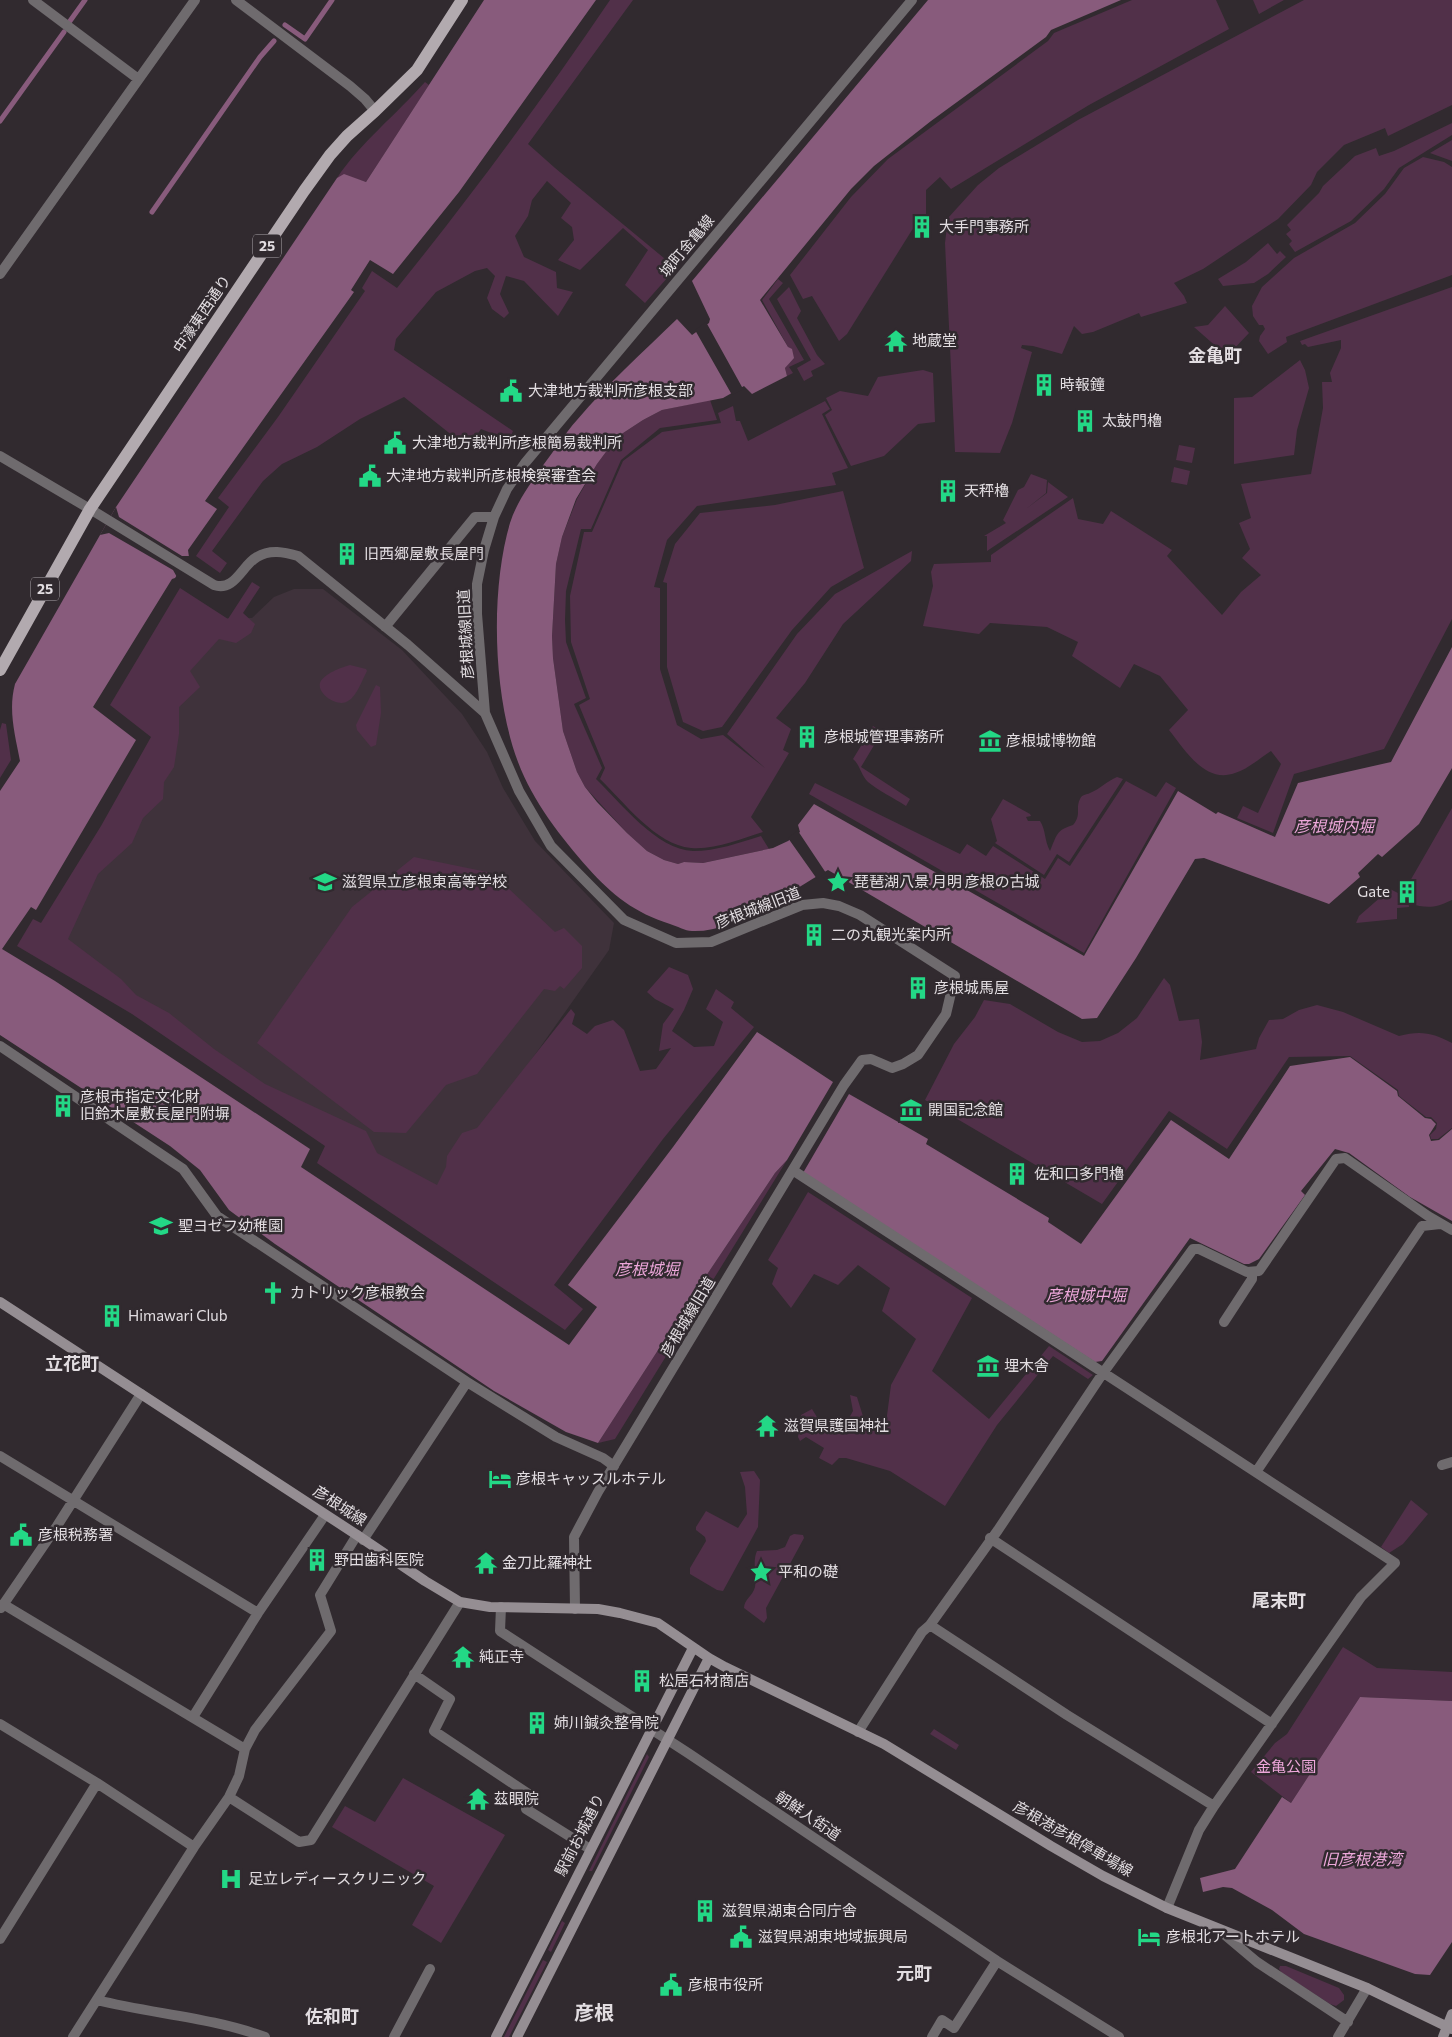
<svg xmlns="http://www.w3.org/2000/svg" width="1452" height="2037" font-family="Commissioner,'Noto Sans JP',sans-serif">
<style>
.built{fill:#3f323b}
.green{fill:#513049}
.water{fill:#885b7c}
.pier{fill:#312a2f}
.lines{fill:none;stroke-linecap:round;stroke-linejoin:round}
.stream{stroke:#885b7c;stroke-width:5}
.minor{stroke:#6f6b6e;stroke-width:10}
.tertiary{stroke:#6f6b6e;stroke-width:10}
.secondary{stroke:#958e93;stroke-width:10}
.primary{stroke:#b2aaaf;stroke-width:12}
.labels{text-anchor:middle;stroke-width:5;stroke-linejoin:round;paint-order:stroke}
.shield{fill:#312a2f;stroke:#ada7ac;stroke-width:1}
.shield-label{font-size:14px;font-weight:bold;fill:#e2dde1}
.poi-label{font-size:15px;fill:#e2dde1;stroke:#312a2f;text-anchor:start}
.street-label{font-size:15px;fill:#e2dde1;stroke:#312a2f}
.park-label{font-size:15px;fill:#eca6d9;stroke:#312a2f}
.water-label{font-size:16px;font-style:italic;fill:#eda7da;stroke:#312a2f}
.quarter-label{font-size:18px;font-weight:bold;fill:#e2dde1;stroke:#312a2f}
.district-label{font-size:20px;font-weight:bold;fill:#e2dde1;stroke:#312a2f}
</style>
<rect width="100%" height="100%" fill="#312a2f"/>
<path class="built" d="M294,589H323L402,650L462,714L487,752L503,788L535,841L614,923L609,950L432,1200L44,945L153,747L198,634L228,618H252L274,597Z"/>
<path class="green" d="M610,0H633L528,144L555,168L676,268L645,303L625,285L648,250L623,228L580,270L558,260L574,240L572,227L561,218L571,203L547,181L532,200L528,216L515,236L524,257L556,272L557,288L573,292L558,316L524,281L506,276L500,294L509,313L504,318L492,309L487,298L495,276L487,268L475,271L436,292L396,339L394,350L513,431L504,451L491,441V433L481,429L468,448L404,397L360,419L317,447L282,464L263,481L212,551L227,563L220,573L196,556L229,507L218,498L278,417L365,291L362,288L372,271L397,288C472,195 543,99 610,0Z
M1132,0H1216L1229,29L1089,105L951,189L940,177L926,190V216L912,230L847,334L839,341L812,296L803,299L790,275L851,197L888,159L1048,41L1054,33Z
M1253,0H1284L1259,14Z
M1304,0H1452V105L1388,136L1385,128L1344,145L1317,172L1311,185L1278,219L1203,269L1174,283L1184,296L1187,303L1141,317L1139,313L1093,332L1082,334L1074,326L1062,354L1033,346L1022,345L1021,348L1032,352L1012,423L1000,453L955,452L945,243L948,218L978,185L999,168L1078,120Z
M425,82L429,85L366,182L344,175L337,178C361,142 396,115 425,82Z
M1452,123V135L1399,168L1384,189L1351,221L1295,252L1289,244L1292,241L1286,234L1291,230L1287,225L1319,193L1323,186L1355,156L1376,148L1379,156L1394,151Z
M1452,140V161L1430,153Z
M1423,157L1444,162L1452,167V275L1286,337L1287,342L1268,354L1259,341L1260,336L1265,329L1263,325H1259L1253,316L1252,306L1262,287L1294,258L1355,223L1385,194L1404,168Z
M1268,243L1277,254L1280,251L1286,257L1268,274L1254,283L1223,286L1218,279L1246,262Z
M778,279L783,283L769,299L804,360L789,367L793,373L787,376L785,368L791,360L788,347L762,300Z
M789,287L801,311L797,318L817,355L825,364L811,371L813,376L804,381L797,368L811,360L777,299Z
M1452,287V619L1384,749L1294,774L1273,833L1237,818L1243,806L1258,813L1281,764L1271,751C1260,758 1248,769 1235,773C1205,784 1185,750 1169,730L1188,710L1160,676L1134,664L1120,688L1072,656L1078,642L1047,627L990,623L979,634L923,626L933,586L931,572L934,564L991,562V555L1073,498L1078,519L1103,524L1111,511L1172,550L1167,556L1222,615L1241,592L1261,575L1242,558L1250,549L1239,523L1251,518L1241,484L1311,474L1323,408L1322,382H1332L1330,373L1341,348V340L1308,347L1305,344L1302,345L1300,341Z
M1225,306L1249,333L1231,352L1219,349L1194,327L1208,325Z
M1300,360L1305,370L1309,388L1297,430L1294,455L1234,464V398L1252,397Z
M923,370L933,373L935,422L918,424L884,456L851,466L825,415L832,410L826,398L840,391L868,396L878,377Z
M710,400L717,420L660,428L621,460L591,529H581L566,591L565,620L566,642L586,698L574,704L602,768L596,779C621,803 657,850 693,851C717,851 738,843 761,836L769,849L703,863L684,862L678,864L664,860L647,851L627,833L585,787L577,772L563,731L553,658L552,636L556,564L562,537L577,499L597,464L617,437L643,420L662,410Z
M825,401L830,409L822,414L848,468L832,473L836,485L697,506L667,540L654,587L660,588V669L677,725L701,739L723,735L765,768L727,734L797,634L835,594L912,551L911,561L843,624L805,683L776,718L791,729L783,750L789,753L751,817L763,832C740,839 715,850 691,848C656,845 624,802 600,779L605,768L579,705L590,699L571,642L570,596L584,532H592L623,461L662,432L721,423L718,413L733,406L736,421H740L748,441Z
M1179,445L1195,448L1192,463L1176,460Z
M1174,467L1190,471L1187,485L1171,482Z
M1031,474L1047,480L1046,493L1026,509L1047,493L1048,482L1068,497L987,551V536H984L1006,523L1003,520L1018,490L1024,487Z
M843,491L864,568L831,587L792,630L722,727L703,731L683,722L667,667V583L663,582L675,544L700,513L775,505Z
M252,582L260,587L243,613L255,624L251,633L236,643L219,639L190,671L200,687L179,707V734L174,767L164,782L163,799L143,818L132,843L98,874L68,939L121,979L136,995L169,1013L214,1049L265,1084L366,1131L377,1153L437,1185L446,1167L447,1156L462,1133L477,1128L571,1009L575,1014L572,1024L587,1034L595,1026L613,1020L624,1030L640,1071L656,1069L671,1048L659,1051L663,1024L674,1009L655,999L647,992L669,967L688,975L693,989L684,1010L672,1031L694,1047L714,1046L723,1022L706,1009L716,989L734,1002L731,1008L754,1027L663,1139L554,1285L583,1309L565,1330L317,1163L325,1146L132,1014L17,946L33,919L41,923L101,826L151,737L110,705L180,588L228,619Z
M350,665L366,669L367,671C362,680 357,696 348,701C338,708 317,694 320,683C323,674 342,667 350,665Z
M376,685L380,687L381,713L376,745L371,747L357,730L356,725Z
M2,723L6,724L11,760L0,778V730Z
M873,726L882,732L861,767L910,799L906,806C894,798 879,791 868,782C861,775 860,765 853,759Z
M1117,777L1123,779L1069,862L1057,854L1044,875L995,843L997,841L991,819L1003,799L1030,814L1031,816L1026,817L1028,821H1040C1046,830 1044,840 1050,851C1057,835 1056,830 1073,825C1082,814 1075,809 1080,799C1082,794 1086,795 1090,793C1100,789 1107,781 1117,777Z
M1126,781L1156,797L1166,782L1176,788L1084,953L809,794L815,783L960,854L967,844L986,856L993,846L1045,879L1058,858L1070,866Z
M1452,808V900C1435,908 1427,909 1409,903L1408,898L1409,907L1397,908V919L1356,923L1359,916L1390,889L1402,895Z
M414,857L492,873L555,932L564,928L582,946V968L564,989L560,986L555,991L544,989L477,1074L446,1085L406,1133L374,1132L257,1043L352,907Z
M1164,978L1170,985L1179,1021L1199,1019L1202,1042L1200,1060L1256,1049L1259,1038L1269,1020L1283,1019L1299,1010L1317,1005L1343,1012L1399,1036C1421,1030 1433,1033 1452,1043V1128L1438,1139H1431L1430,1135L1436,1129L1437,1123L1431,1117H1426L1399,1096L1398,1090L1350,1056L1289,1057L1227,1149L1169,1111L1102,1204L925,1100L954,1044L975,1017L984,1000L1010,1004L1058,1032L1082,1042L1100,1041L1118,1033L1137,1018Z
M787,1160L615,1439L598,1443L704,1279L775,1173Z
M808,1192L972,1298L932,1371L989,1419L1049,1346L1093,1375L1088,1379L1053,1356L997,1425L945,1506L890,1471L846,1458H839L832,1465L819,1458L824,1448L806,1437L800,1441L798,1437L801,1415L812,1409L820,1422L840,1434L853,1411L850,1395L857,1397L866,1426L886,1423L891,1385L916,1339L882,1311L890,1288L858,1265L838,1285L814,1274L791,1308L772,1284L778,1268L768,1260Z
M754,1471L760,1480L758,1527L723,1591L717,1590L690,1574V1568L706,1541L705,1537L696,1530V1527L706,1511L738,1528L747,1514L745,1487L740,1472Z
M1411,1500L1428,1514L1403,1544L1389,1553L1381,1547Z
M794,1534L803,1535L804,1538L766,1608L767,1618L764,1623L744,1608C744,1599 753,1596 755,1587C757,1575 752,1562 757,1551L777,1550L785,1547L790,1536Z
M1343,1647L1377,1668L1452,1672V1701L1360,1697L1291,1803L1251,1772L1275,1743L1287,1734Z
M934,1729L959,1745L956,1750L930,1734Z
M647,1754L649,1757L592,1871H589Z
M403,1778L505,1835L441,1943L412,1925L434,1886L332,1827L345,1806L375,1822Z
M562,1921L565,1923L551,1952L548,1950Z
M543,1960L547,1962L509,2037H504Z
M1280,1966H1286L1339,1988L1344,1995V2000L1336,2006L1330,2004L1282,1973L1279,1969Z"/>
<path class="water" d="M484,0H596L459,192L393,274L370,260L351,290L354,292L205,501L217,509L188,550L189,557L175,578L172,579L93,707L136,740L36,910L31,907L2,949L55,981L310,1149L301,1167L569,1345L597,1307L568,1285L673,1147L757,1032L833,1082L787,1160L775,1173L704,1279L598,1443L566,1432L494,1391L275,1244L229,1210L200,1170L170,1146L0,1035V791L20,761C15,735 8,710 15,684L116,507L337,178L344,174L366,182Z
M928,0H1121L1051,30L1046,37L931,121L874,166L851,189L760,300L788,347L792,349L794,358L785,368L787,376L752,394L744,386L723,398L662,410L643,420L617,437L597,464L576,499L562,537L556,564L552,636L553,658L563,731L577,772L585,787L597,802L627,833L647,851L664,860L678,864L684,862L703,863L773,848L788,841L800,832L798,825L814,804L1084,956L1178,791L1216,814L1218,812L1275,837L1298,783L1391,762L1452,647V768L1419,824L1382,857L1378,854L1358,873L1360,877L1329,904L1204,858L1195,859L1136,958L1097,1018L1082,1019L828,870C789,891 737,933 692,931C685,931 677,926 670,924C635,913 612,895 588,868C561,837 533,802 518,762C493,696 490,591 510,523C517,501 531,483 544,464C555,450 565,433 577,420C607,384 643,352 677,319L692,335L709,323L710,319L692,281Z
M1350,1057L1397,1091L1398,1096L1425,1118L1431,1119L1436,1124L1429,1135L1431,1141L1439,1140L1452,1129V1221L1410,1197L1349,1153L1335,1149L1301,1191L1305,1195L1259,1259L1249,1264H1244L1190,1238L1102,1361L1095,1362L803,1173L849,1094L928,1139L926,1144L1049,1218L1048,1222L1081,1244L1171,1120L1229,1159L1290,1066Z
M1360,1697L1452,1701V1942L1430,1975L1415,1974L1304,1934L1272,1910L1232,1888L1223,1887L1203,1892L1200,1878L1235,1869L1282,1797L1291,1803Z"/>
<path class="pier" d="M706,322L742,387L746,390L744,389L732,395L695,330Z
M116,507L119,517L182,556H190L178,579L173,570L109,533L100,535Z
M797,827L798,831L826,873L817,879L788,838L797,831Z"/>
<g class="lines">
<path class="stream" d="M70,21L85,0
M285,25L305,39L332,0
M0,121L64,32
M152,212L260,57L274,41"/>
<path class="minor" d="M33,0L137,78
M236,0L350,86L365,99L375,111
M0,274L195,0
M0,1046L183,1169L217,1216L467,1382L556,1437L603,1458L614,1466
M794,1171L1395,1563L1361,1597L1214,1806L1199,1830L1167,1908
M1224,1322L1252,1279V1272
M0,1456L258,1613
M1442,1465L1452,1462
M1256,1472L1422,1226L1440,1224
M990,1538L1272,1724
M363,1540L467,1382
M3,1604L245,1749
M501,1607L500,1631L688,1753L997,1961L1119,2037
M1,1608L57,1526L141,1394
M930,1625L1067,1715L1214,1806
M414,1674L450,1699L434,1731L533,1797L526,1809L590,1849
M193,1717L258,1613L325,1515
M0,1724L97,1783L194,1847
M858,1732L922,1632L930,1625L998,1530L1103,1373L1193,1249H1199L1247,1272L1259,1271L1336,1159L1345,1158L1428,1216L1452,1230
M229,1797L299,1842L311,1840L460,1602
M1219,1930L1257,1962L1348,2022
M0,1939L97,1783
M97,2000C153,2014 210,2017 265,2037
M73,2037L194,1847L229,1797L239,1776L245,1749L255,1730L331,1631L320,1595L357,1535
M394,2037L430,1969
M932,2037L942,2020L954,2028L997,1961
M1338,2037L1367,1988"/>
<path class="tertiary" d="M0,456L90,509L214,585C235,592 242,565 257,557C270,549 284,552 298,556L408,645L485,713
M385,627L475,517H494
M575,1609L574,1537L598,1492L844,1085L862,1060L871,1059L892,1068L903,1064L918,1055L946,1014L955,976L860,915L839,906L823,903L802,905L711,942L676,943L624,920L551,846L519,791L485,713L477,614V584L484,550L494,517L507,489L525,463L912,0"/>
<path class="secondary" d="M0,1302L357,1535L425,1581L460,1602L490,1607L598,1609L620,1613L658,1623L709,1658L725,1667L884,1744L1051,1846L1103,1876L1167,1908L1367,1988L1452,2029
M496,2037L693,1648
M517,2037L709,1658
M1443,2037L1452,2014"/>
<path class="primary" d="M0,670L90,509L304,191L330,155L347,136L375,111L417,70L462,0"/>
</g>
<defs>
<symbol id="building-bare" viewBox="-9 -9 18 18"><path d="M-4-6H4V6H1V3H-1V6H-4ZM-2.5-4.3h1.7v1.8h-1.7ZM.8-4.3h1.7v1.8H.8ZM-2.5-1h1.7V.8h-1.7ZM.8-1h1.7V.8H.8Z" fill="#23d886" stroke="#312a2f" stroke-width="2.5" paint-order="stroke"/></symbol>
<symbol id="temple-bare" viewBox="-9 -9 18 18"><path d="M0-6L5-2H3V0L6.5 2.5H4V6H1.5V3h-3V6H-4V2.5H-6.5L-3 0V-2H-5Z" fill="#23d886" stroke="#312a2f" stroke-width="2.5" paint-order="stroke"/></symbol>
<symbol id="civic-bare" viewBox="-9 -9 18 18"><path d="M-.6-6.5H3V-4.5H.6V-3L4-1V1h2V6H-6V1h2V-1L-.6-3ZM-1.2 2.5V6h2.4V2.5Z" fill="#23d886" stroke="#312a2f" stroke-width="2.5" paint-order="stroke"/></symbol>
<symbol id="museum-bare" viewBox="-9 -9 18 18"><path d="M0-6L6-3V-2H-6V-3ZM-5-1h2V3h-2ZM-1-1h2V3h-2ZM3-1h2V3H3ZM-6 4H6V6H-6Z" fill="#23d886" stroke="#312a2f" stroke-width="2.5" paint-order="stroke"/></symbol>
<symbol id="school-bare" viewBox="-9 -9 18 18"><path d="M0-5L7-2L0 1L-7-2ZM-4 1L0 2.5L4 1V4Q0 6-4 4Z" fill="#23d886" stroke="#312a2f" stroke-width="2.5" paint-order="stroke"/></symbol>
<symbol id="sight-bare" viewBox="-9 -9 18 18"><path d="M0-6L1.8-2.2L6-1.7L2.9 1.2L3.7 5.4L0 3.3L-3.7 5.4L-2.9 1.2L-6-1.7L-1.8-2.2Z" fill="#23d886" stroke="#312a2f" stroke-width="2.5" paint-order="stroke"/></symbol>
<symbol id="church-bare" viewBox="-9 -9 18 18"><path d="M-1.2-6h2.4v3.5h3.3v2.4h-3.3V6h-2.4V-.1h-3.3v-2.4h3.3Z" fill="#23d886" stroke="#312a2f" stroke-width="2.5" paint-order="stroke"/></symbol>
<symbol id="hotel-bare" viewBox="-9 -9 18 18"><path d="M-6-4.5h1.5V1H6V5H4.5V3h-9V5H-6ZM-4 0a1.8 1.8 0 1 1 3.6 0ZM.5 0V-2.5h3Q6-2.5 6 0Z" fill="#23d886" stroke="#312a2f" stroke-width="2.5" paint-order="stroke"/></symbol>
<symbol id="hospital-bare" viewBox="-9 -9 18 18"><path d="M-5-5h3v3.5h4V-5h3V5h-3V1.5h-4V5h-3Z" fill="#23d886" stroke="#312a2f" stroke-width="2.5" paint-order="stroke"/></symbol>
</defs>
<g fill-rule="evenodd">
<use href="#building-bare" x="906" y="211" width="32" height="32"/>
<use href="#temple-bare" x="880" y="325" width="32" height="32"/>
<use href="#building-bare" x="1028" y="369" width="32" height="32"/>
<use href="#civic-bare" x="495" y="375" width="32" height="32"/>
<use href="#building-bare" x="1069" y="405" width="32" height="32"/>
<use href="#civic-bare" x="379" y="427" width="32" height="32"/>
<use href="#civic-bare" x="354" y="460" width="32" height="32"/>
<use href="#building-bare" x="932" y="475" width="32" height="32"/>
<use href="#building-bare" x="331" y="538" width="32" height="32"/>
<use href="#building-bare" x="791" y="721" width="32" height="32"/>
<use href="#museum-bare" x="974" y="725" width="32" height="32"/>
<use href="#school-bare" x="309" y="866" width="32" height="32"/>
<use href="#sight-bare" x="822" y="866" width="32" height="32"/>
<use href="#building-bare" x="1391" y="876" width="32" height="32"/>
<use href="#building-bare" x="798" y="919" width="32" height="32"/>
<use href="#building-bare" x="902" y="972" width="32" height="32"/>
<use href="#building-bare" x="47" y="1090" width="32" height="32"/>
<use href="#museum-bare" x="895" y="1094" width="32" height="32"/>
<use href="#building-bare" x="1001" y="1158" width="32" height="32"/>
<use href="#school-bare" x="145" y="1210" width="32" height="32"/>
<use href="#church-bare" x="257" y="1277" width="32" height="32"/>
<use href="#building-bare" x="96" y="1300" width="32" height="32"/>
<use href="#museum-bare" x="972" y="1350" width="32" height="32"/>
<use href="#temple-bare" x="751" y="1410" width="32" height="32"/>
<use href="#hotel-bare" x="484" y="1463" width="32" height="32"/>
<use href="#civic-bare" x="5" y="1519" width="32" height="32"/>
<use href="#building-bare" x="301" y="1544" width="32" height="32"/>
<use href="#temple-bare" x="470" y="1547" width="32" height="32"/>
<use href="#sight-bare" x="745" y="1556" width="32" height="32"/>
<use href="#temple-bare" x="447" y="1641" width="32" height="32"/>
<use href="#building-bare" x="626" y="1665" width="32" height="32"/>
<use href="#building-bare" x="521" y="1707" width="32" height="32"/>
<use href="#temple-bare" x="462" y="1783" width="32" height="32"/>
<use href="#hospital-bare" x="215" y="1863" width="32" height="32"/>
<use href="#building-bare" x="689" y="1895" width="32" height="32"/>
<use href="#civic-bare" x="725" y="1921" width="32" height="32"/>
<use href="#hotel-bare" x="1133" y="1921" width="32" height="32"/>
<use href="#civic-bare" x="655" y="1969" width="32" height="32"/>
</g>
<g class="labels">
<g class="shield">
<rect x="253" y="234.5" width="28" height="23" rx="4"/>
<rect x="31" y="577.5" width="28" height="23" rx="4"/>
</g>
<g class="shield-label">
<text x="267" y="251">25</text>
<text x="45" y="594">25</text>
</g>
<g class="poi-label">
<text x="939" y="232">大手門事務所</text>
<text x="912" y="346">地蔵堂</text>
<text x="1060" y="390">時報鐘</text>
<text x="528" y="396">大津地方裁判所彦根支部</text>
<text x="1102" y="426">太鼓門櫓</text>
<text x="412" y="448">大津地方裁判所彦根簡易裁判所</text>
<text x="386" y="481">大津地方裁判所彦根検察審査会</text>
<text x="964" y="496">天秤櫓</text>
<text x="364" y="559">旧西郷屋敷長屋門</text>
<text x="824" y="742">彦根城管理事務所</text>
<text x="1006" y="746">彦根城博物館</text>
<text x="342" y="887">滋賀県立彦根東高等学校</text>
<text x="854" y="887">琵琶湖八景 月明 彦根の古城</text>
<text x="1390" y="897" text-anchor="end">Gate</text>
<text x="831" y="940">二の丸観光案内所</text>
<text x="934" y="993">彦根城馬屋</text>
<text x="80" y="1102">彦根市指定文化財<tspan x="80" dy="17">旧鈴木屋敷長屋門附塀</tspan></text>
<text x="928" y="1115">開国記念館</text>
<text x="1034" y="1179">佐和口多門櫓</text>
<text x="178" y="1231">聖ヨゼフ幼稚園</text>
<text x="290" y="1298">カトリック彦根教会</text>
<text x="128" y="1321">Himawari Club</text>
<text x="1004" y="1371">埋木舎</text>
<text x="784" y="1431">滋賀県護国神社</text>
<text x="516" y="1484">彦根キャッスルホテル</text>
<text x="38" y="1540">彦根税務署</text>
<text x="334" y="1565">野田歯科医院</text>
<text x="502" y="1568">金刀比羅神社</text>
<text x="778" y="1577">平和の礎</text>
<text x="479" y="1662">純正寺</text>
<text x="659" y="1686">松居石材商店</text>
<text x="554" y="1728">姉川鍼灸整骨院</text>
<text x="494" y="1804">茲眼院</text>
<text x="248" y="1884">足立レディースクリニック</text>
<text x="722" y="1916">滋賀県湖東合同庁舎</text>
<text x="758" y="1942">滋賀県湖東地域振興局</text>
<text x="1166" y="1942">彦根北アートホテル</text>
<text x="688" y="1990">彦根市役所</text>
</g>
<g class="street-label">
<text transform="translate(687 246) rotate(-50)" y="5">城町金亀線</text>
<text transform="translate(202 314) rotate(-56)" y="5">中濠東西通り</text>
<text transform="translate(466 634) rotate(-93)" y="5">彦根城線旧道</text>
<text transform="translate(758 908) rotate(-21)" y="5">彦根城線旧道</text>
<text transform="translate(688 1317) rotate(-59)" y="5">彦根城線旧道</text>
<text transform="translate(340 1506) rotate(33)" y="5">彦根城線</text>
<text transform="translate(808 1816) rotate(34)" y="5">朝鮮人街道</text>
<text transform="translate(580 1835) rotate(-63)" y="5">駅前お城通り</text>
<text transform="translate(1073 1839) rotate(30)" y="5">彦根港彦根停車場線</text>
</g>
<g class="park-label">
<text x="1286" y="1772">金亀公園</text>
</g>
<g class="water-label">
<text x="1334" y="832">彦根城内堀</text>
<text x="647" y="1275">彦根城堀</text>
<text x="1086" y="1301">彦根城中堀</text>
<text x="1362" y="1865">旧彦根港湾</text>
</g>
<g class="quarter-label">
<text x="1215" y="362">金亀町</text>
<text x="72" y="1370">立花町</text>
<text x="1279" y="1607">尾末町</text>
<text x="914" y="1980">元町</text>
<text x="332" y="2023">佐和町</text>
</g>
<g class="district-label">
<text x="594" y="2020">彦根</text>
</g>
</g>
</svg>
